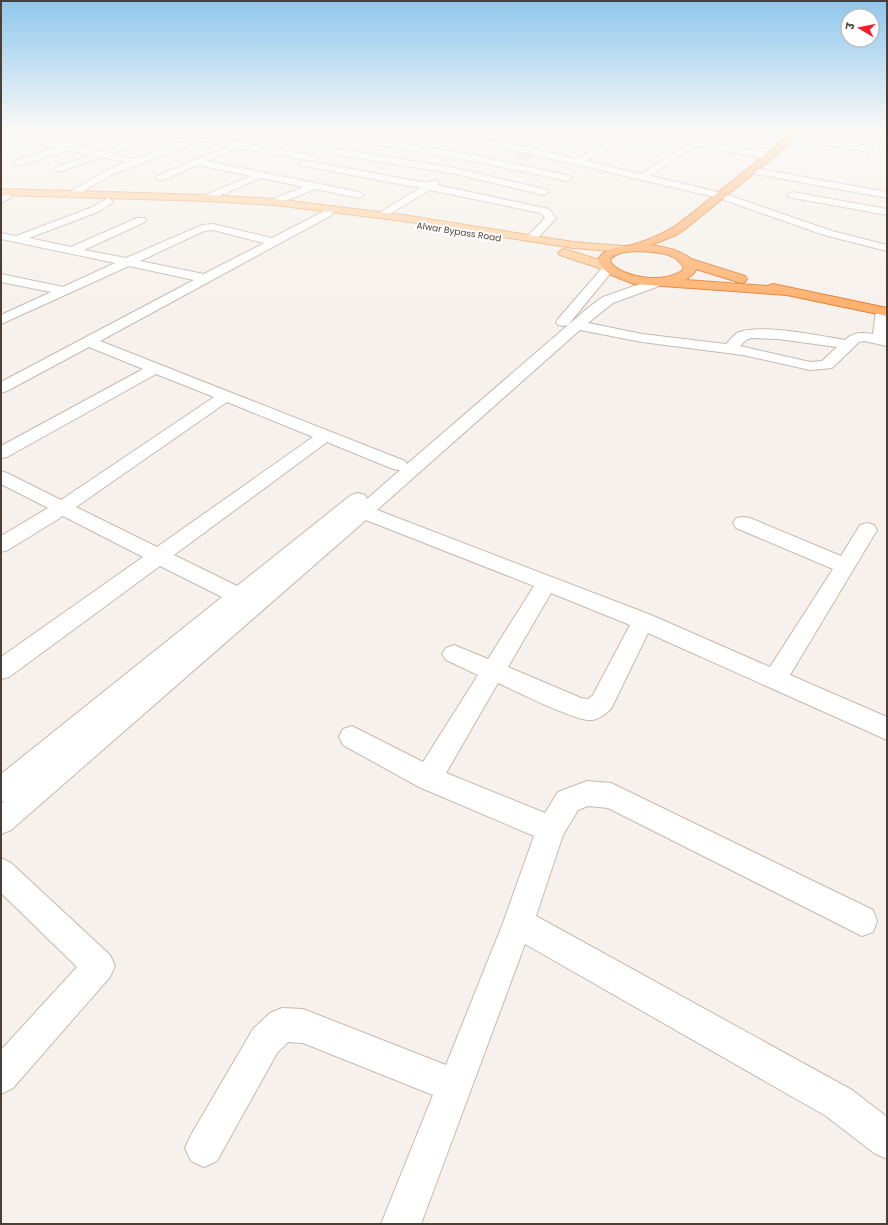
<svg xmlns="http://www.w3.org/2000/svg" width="888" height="1225" font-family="Poppins,'Noto Sans Devanagari',sans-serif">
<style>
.building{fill:#dccdc3;stroke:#d4c0b3}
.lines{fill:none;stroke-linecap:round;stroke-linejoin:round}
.minor-casing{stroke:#c6b9b0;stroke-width:2}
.major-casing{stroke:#e9a767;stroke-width:2}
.highway-casing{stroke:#e48137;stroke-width:2}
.minor{fill:#fff;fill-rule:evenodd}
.major{fill:#ffce9c;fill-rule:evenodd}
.highway{fill:#ffb16e;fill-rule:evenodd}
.labels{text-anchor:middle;stroke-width:4;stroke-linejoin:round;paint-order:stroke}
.far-street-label{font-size:9px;fill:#4b4038;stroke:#fff}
</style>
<rect width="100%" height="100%" fill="#f6f1ec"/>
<path class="building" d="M526,152L537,154L527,159L515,156Z"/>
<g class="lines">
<defs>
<path id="minor" d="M3,132H17L67,144L105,132H118L77,147L100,152L156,132H179L200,136L209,132H222L210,138L237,142L263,132H275L248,144L314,155L319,158L314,161L238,148L207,161L359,192L364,195L359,198L316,189L274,205L270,204L269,202L270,200L304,187L261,178L207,201L203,200L202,198L203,196L251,176L198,165L163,180H157L155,178L157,176L228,146L201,141L113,174L72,198L68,197L67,195L68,193L107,170L125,162L101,157L62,171H56L54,169L56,167L91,155L68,150L18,166L15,165L13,163L15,161L57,147L27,141ZM165,135L190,139L134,159L111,154Z
M301,132H313L285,145L282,146L278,143Z
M412,132H433L526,147L554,132H565L535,149L577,159L623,134L620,132H641L693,141L698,138L701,139V142L769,153L773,156L769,159L695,146L650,176L723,193L724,195L719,198L527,153L416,134ZM632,136L686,145L641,174L586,161Z
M849,132L887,138V142L849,136Z
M799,135L869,146L873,149L869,152L796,140L795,138L796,136Z
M359,136L478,156L567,175L572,178L567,181L478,162L356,141L355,139L356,137Z
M331,148L455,168L548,190L549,192L544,195L455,174L328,153L327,151L328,149Z
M303,160L427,183L434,180L437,181L439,183L437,185L549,209L556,218L536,240H528L526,238L545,218L541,213L430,190L383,218L378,215L379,213L420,188L300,165L298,163Z
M759,169L887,192V198L756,174L754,172L756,170Z
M792,192L887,209V215L788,197L787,195Z
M7,194L12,197L1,203V196Z
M728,195L832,231L887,245V251L824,235L724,200L723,198Z
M108,198L113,201L112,203L98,212L29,238L71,247L137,218H145L146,220L145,222L84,250L126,258L202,225L213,224L272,238L324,211H332L333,213L332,215L100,341L405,461L407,464L589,307L603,297L654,279H662L664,282L662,285L613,303L588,323L642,334L726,344C729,341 733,336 737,333C759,323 820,336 845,340C853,332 862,332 873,334L876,311L878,308H887V346L864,341L859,342L832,368L810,370L743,355L642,342L580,330L377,510L651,615L770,667L833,569L736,528L733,523L736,518L743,517L750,518L841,556L860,525L867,523L874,525L877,530L790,675L887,717V740L648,633L611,709C605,714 600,719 592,720C577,722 516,691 498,683L446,773L545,813L558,792L587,781L611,783L873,910L877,921L873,932L862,936L608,808L588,806L578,810L563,835L536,916L852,1090L887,1117V1159L874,1153L826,1116L525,944L421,1224H381L433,1095L303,1043L288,1042L277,1053L217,1161L204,1167L191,1161L185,1148L191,1135L253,1029L270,1013L282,1008L303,1009L446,1065L503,923L534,836L419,787L343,745L339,737L343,729L352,726L423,762L478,675L446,660L442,654L446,648L454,645L488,659L534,586L366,520L11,830L1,834V804L4,801L1,802V774L222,597L160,566L9,677L1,679V657L143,557L63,516L8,550L1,552V536L48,508L1,484V471L7,473L61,500L214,397L156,374L7,457L1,458V446L143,369L89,347L7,391L1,393V382L194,280L129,266L1,324V315L51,292L1,282V274L63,287L115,263L1,239V233L16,236L90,208ZM213,230L264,243L204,274L140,261L204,231ZM751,338L778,339L837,347L822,361L810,362L740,346L746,340ZM227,402L313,437L157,547L76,507ZM327,442L393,469L400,470L367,499L365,495L358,493L351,495L237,586L174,555ZM551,593L630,625L593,695L588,699L581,698L508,667Z
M608,265L612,266L614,269L568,325L563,326L558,325L556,322L558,319L604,266Z
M1,858L11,863L110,955L115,966L110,977L13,1088L1,1094V1050L77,967L1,893Z"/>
<path id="major" d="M1,189L207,195L274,199L403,215L573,242L624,246L628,247L630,249L628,251L624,252L573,248L403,221L274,205L207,201L1,195Z
M564,249L609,263L611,266L609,269L605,270L560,255L558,253L560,251Z"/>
<path id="highway" d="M791,132H800L780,152L685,229L676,235L651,245C666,247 680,250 691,259L745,276L747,279L745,282L741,283L696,269L694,273L686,280L768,286L773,284L887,308V316L787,295L634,284L609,274L599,263V258C607,246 619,248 632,245C646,241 664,233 677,225L774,148ZM636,251C652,252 677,251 684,269C668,284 624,279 611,263L610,259C617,252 627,252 636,251Z"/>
</defs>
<use href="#minor" class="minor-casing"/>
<use href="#major" class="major-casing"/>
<use href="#highway" class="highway-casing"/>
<use href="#minor" class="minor"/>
<use href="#major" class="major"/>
<use href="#highway" class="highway"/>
</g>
<linearGradient id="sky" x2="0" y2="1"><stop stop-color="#8ec7ed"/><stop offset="0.43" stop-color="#fbf9f6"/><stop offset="1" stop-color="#fbf9f6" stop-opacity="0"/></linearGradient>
<rect width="888" height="304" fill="url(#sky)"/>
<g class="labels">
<g class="far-street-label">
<text transform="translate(459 232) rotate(9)" y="3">Alwar Bypass Road</text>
</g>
</g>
<rect width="888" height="1225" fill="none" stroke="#4b4038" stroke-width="4"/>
<g transform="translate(860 28) rotate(280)"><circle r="19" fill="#ffffff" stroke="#b7b3af"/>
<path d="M0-3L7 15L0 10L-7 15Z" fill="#ff1a27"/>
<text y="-6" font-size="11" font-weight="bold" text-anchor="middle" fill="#4b4038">उ</text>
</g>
</svg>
